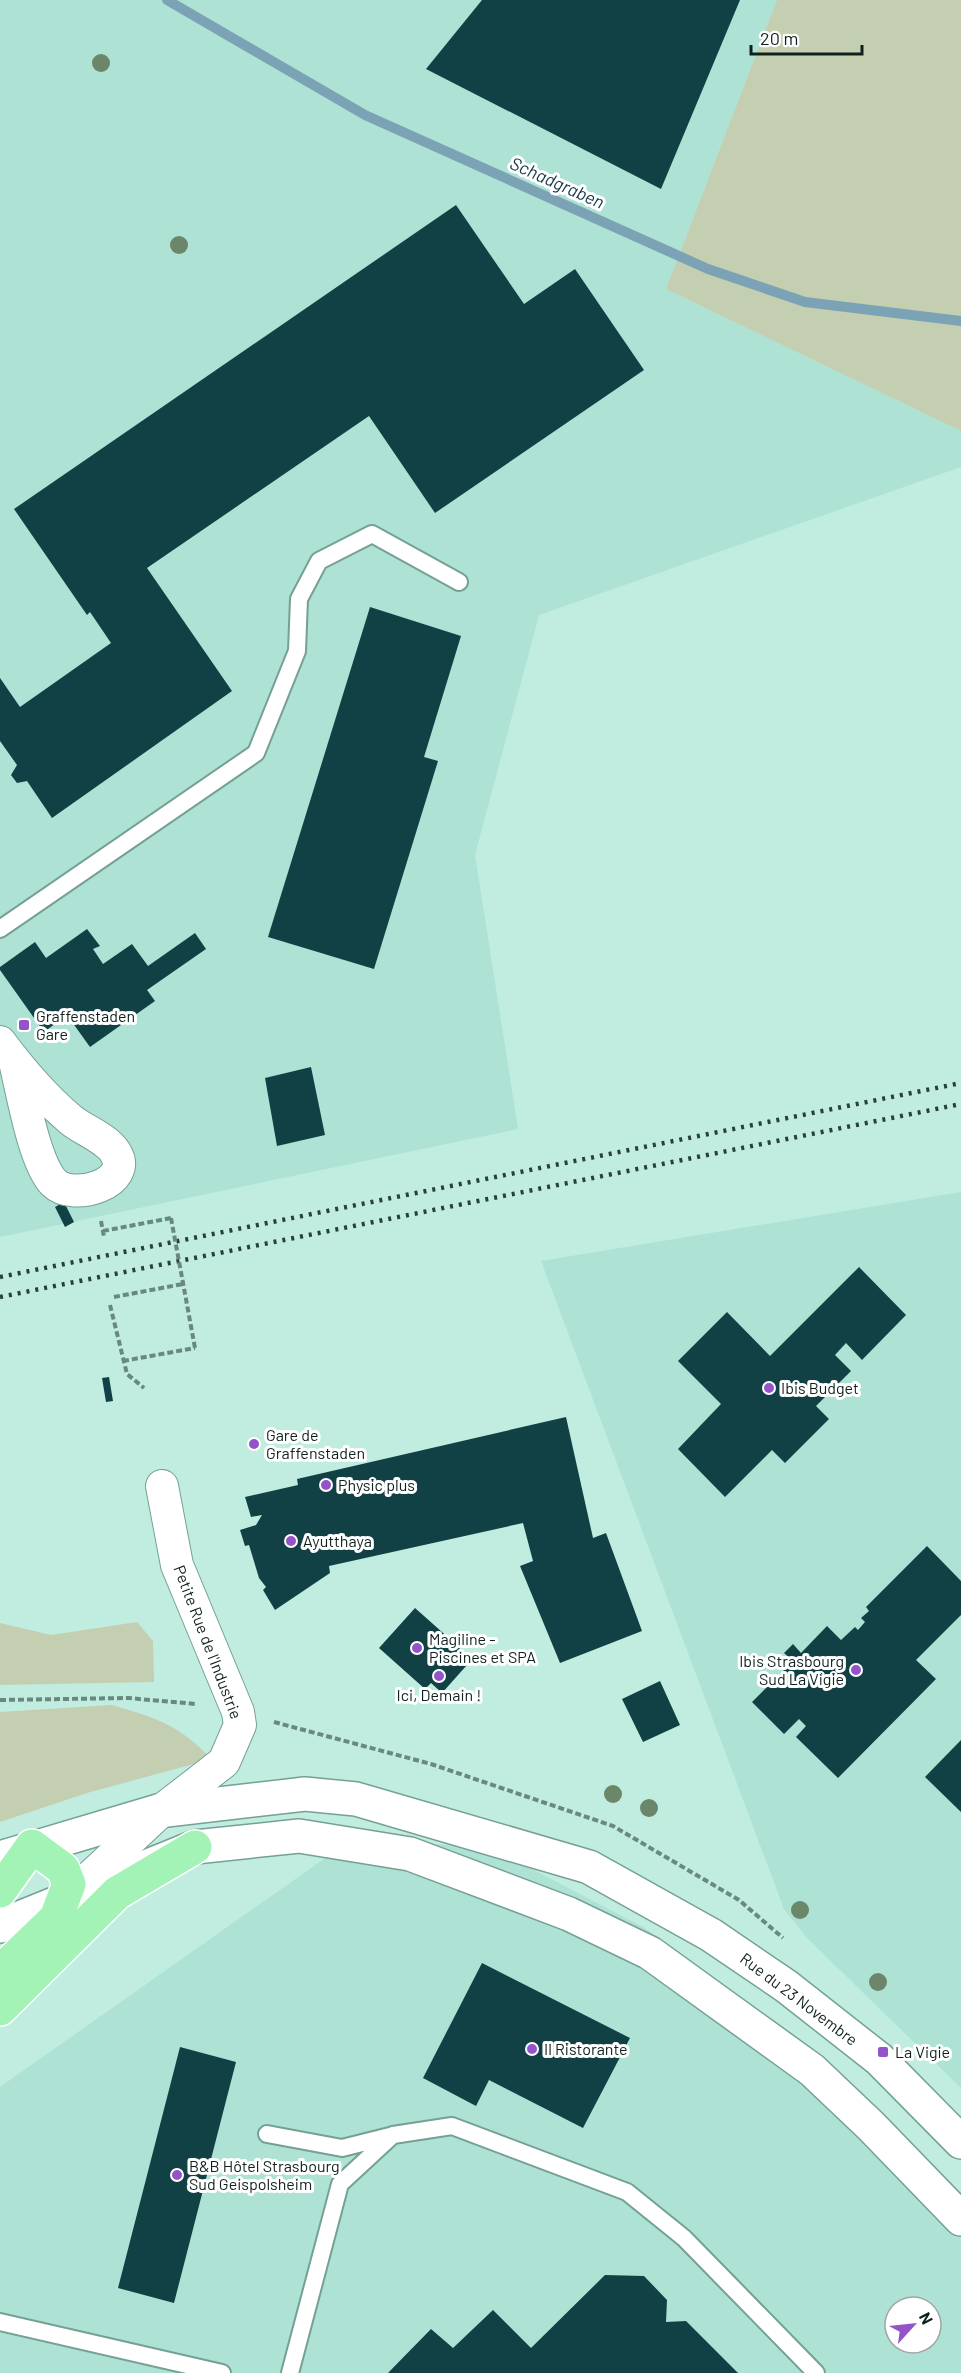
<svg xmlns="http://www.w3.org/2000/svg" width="961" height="2373" font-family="Barlow,sans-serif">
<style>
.built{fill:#ade2d4;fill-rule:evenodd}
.green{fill:#c3cfb0}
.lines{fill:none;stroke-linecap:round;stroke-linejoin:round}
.stream{stroke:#7ca3b5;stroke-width:10}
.building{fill:#114145}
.service-casing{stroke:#75a095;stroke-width:20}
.minor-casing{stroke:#75a095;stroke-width:34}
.secondary-casing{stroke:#75a095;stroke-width:36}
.trunk-casing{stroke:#fff;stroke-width:36}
.path{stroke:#69887f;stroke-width:4;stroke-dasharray:6 3;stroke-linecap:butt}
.service{stroke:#fff;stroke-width:16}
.minor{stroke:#fff;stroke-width:32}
.secondary{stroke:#fff;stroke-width:33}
.trunk{stroke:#a3f2b6;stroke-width:33}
.rail{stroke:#2a3f3a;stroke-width:4.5;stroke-dasharray:3 6;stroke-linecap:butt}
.path-bridge{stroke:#69887f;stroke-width:4;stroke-dasharray:6 3;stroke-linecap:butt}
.tree{fill:#6b8669}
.poi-dot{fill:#9353c9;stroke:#fff;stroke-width:2}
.labels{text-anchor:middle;stroke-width:6;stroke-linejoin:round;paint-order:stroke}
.poi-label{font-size:16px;fill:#10211d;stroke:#fff;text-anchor:start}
.street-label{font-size:16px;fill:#10211d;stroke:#fff}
.water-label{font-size:18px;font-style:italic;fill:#133746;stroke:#fff}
</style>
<rect width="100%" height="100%" fill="#c0ede0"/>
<path class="built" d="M0,0H777L666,289L961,431V467L539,615L475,855L518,1129L0,1237Z
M961,1192V2088L806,1937L784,1909L541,1261Z
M351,1840L490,1847L645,1928L797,2047L961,2211V2373H0V2087ZM895,2307H931V2343H895Z"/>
<path class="green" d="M777,0H961V431L666,289Z
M137,1622L153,1641L154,1682L0,1685V1623L51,1635Z
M112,1705C158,1718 178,1725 212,1759L87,1793L0,1822V1712Z"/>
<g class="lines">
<path class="stream" d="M167,0L365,115L708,269L805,302L961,321"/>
</g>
<path class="building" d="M482,0H740L661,189L426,69Z
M456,205L524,304L575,269L644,370L435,513L369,416L147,568L232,691L52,818L27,781L17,783L11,775L17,765L0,741V678L20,707L111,643L90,612L87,615L14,509Z
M370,607L461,636L424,757L438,761L374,969L268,937Z
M87,929L100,946L93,949L103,964L132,944L148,966L195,933L206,949L147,990L155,1001L90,1047L67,1015L44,1032L0,970V967L35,942L46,958Z
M311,1067L325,1135L277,1146L265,1078Z
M64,1202L74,1222L65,1227L55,1207Z
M859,1267L906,1315L862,1360L846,1343L835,1355L851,1371L816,1406L829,1419L785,1463L772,1450L725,1497L678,1449L721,1404L678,1361L727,1312L770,1356Z
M109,1377L113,1401L106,1402L102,1378Z
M566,1417L593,1538L606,1533L642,1631L560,1663L520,1566L533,1561L523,1523L329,1566L330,1573L275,1610L263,1590L266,1587L259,1578L249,1545L245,1546L240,1530L256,1525L262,1515L251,1517L245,1497L298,1485L297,1479Z
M927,1546L961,1581V1615L916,1660L936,1679L838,1778L796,1737L806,1726L799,1719L784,1734L752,1702L793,1661L784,1653L793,1644L801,1653L827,1626L841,1640L855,1627L858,1630L865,1622L861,1618L869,1611L866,1607Z
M415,1608L460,1648L455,1654L467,1665L442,1693L431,1683L425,1689L379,1648Z
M660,1681L680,1725L643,1742L622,1699Z
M961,1740V1812L925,1777Z
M482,1963L630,2038L583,2128L489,2080L476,2106L423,2078Z
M180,2047L236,2062L174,2303L118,2288Z
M605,2275L644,2276L667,2300L666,2322L686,2321L738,2373H388L431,2329L453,2348L493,2310L531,2348Z"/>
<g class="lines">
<defs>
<path id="service" d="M0,929L256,753L297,651L299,599L319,561L372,534L459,582
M267,2134L342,2148L390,2136
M0,2322L222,2373
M290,2373L340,2184L393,2135L452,2126L627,2192L684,2238L816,2373"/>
<path id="minor" d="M0,1042C20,1069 45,1098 71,1120C83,1130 106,1138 115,1152C135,1183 73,1202 54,1183C34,1163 22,1090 15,1062
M70,1896L162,1810L224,1762L240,1725L238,1712L177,1565L162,1486"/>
<path id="secondary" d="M0,1858L158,1811L305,1794L356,1799L589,1867L711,1935L786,1986L879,2059L961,2142
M0,1926L195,1847L299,1836L410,1854L569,1914L650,1953L812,2070L871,2126L961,2219"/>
<path id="trunk" d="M0,1891L32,1846L63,1869L69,1884L56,1918L0,1972
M0,2009L117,1893L195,1847"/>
</defs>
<use href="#service" class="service-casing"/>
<use href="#minor" class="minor-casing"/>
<use href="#secondary" class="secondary-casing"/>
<use href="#trunk" class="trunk-casing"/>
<path class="path" d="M101,1221L104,1237
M103,1231L171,1218
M114,1297L183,1284
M110,1305L127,1374L144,1388
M123,1361L195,1348
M0,1700L128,1698L196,1704
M274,1722L431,1764L613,1826L739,1900L783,1938"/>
<use href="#service" class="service"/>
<use href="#minor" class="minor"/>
<use href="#secondary" class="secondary"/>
<use href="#trunk" class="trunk"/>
<path class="rail" d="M0,1277L961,1083
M0,1297L961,1104"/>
<path class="path-bridge" d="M171,1218L195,1348"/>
</g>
<g class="tree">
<circle cx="101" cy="63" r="9"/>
<circle cx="179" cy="245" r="9"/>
<circle cx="613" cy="1794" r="9"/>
<circle cx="649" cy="1808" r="9"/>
<circle cx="800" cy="1910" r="9"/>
<circle cx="878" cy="1982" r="9"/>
</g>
<g class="poi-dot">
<rect x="18" y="1019" width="12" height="12" rx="3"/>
<circle cx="769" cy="1388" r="6"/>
<circle cx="254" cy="1444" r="6"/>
<circle cx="326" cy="1485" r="6"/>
<circle cx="291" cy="1541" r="6"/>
<circle cx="417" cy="1648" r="6"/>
<circle cx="856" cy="1670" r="6"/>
<circle cx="439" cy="1676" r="6"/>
<circle cx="532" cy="2049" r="6"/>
<rect x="877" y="2046" width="12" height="12" rx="3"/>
<circle cx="177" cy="2175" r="6"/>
</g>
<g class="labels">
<g class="poi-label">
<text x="36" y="1022">Graffenstaden<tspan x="36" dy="18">Gare</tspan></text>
<text x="781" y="1394">Ibis Budget</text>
<text x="266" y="1441">Gare de<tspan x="266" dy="18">Graffenstaden</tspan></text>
<text x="338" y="1491">Physic plus</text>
<text x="303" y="1547">Ayutthaya</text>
<text x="429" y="1645">Magiline -<tspan x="429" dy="18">Piscines et SPA</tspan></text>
<text x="844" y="1667" text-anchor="end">Ibis Strasbourg<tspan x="844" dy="18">Sud La Vigie</tspan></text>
<text x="439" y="1701" text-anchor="middle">Ici, Demain !</text>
<text x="544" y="2055">Il Ristorante</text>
<text x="895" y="2058">La Vigie</text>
<text x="189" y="2172">B&amp;B Hôtel Strasbourg<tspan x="189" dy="18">Sud Geispolsheim</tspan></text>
</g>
<g class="street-label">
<text transform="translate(208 1642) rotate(69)" y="6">Petite Rue de l'Industrie</text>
<text transform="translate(799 1999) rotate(37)" y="6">Rue du 23 Novembre</text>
</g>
<g class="water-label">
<text transform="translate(557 183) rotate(24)" y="6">Schadgraben</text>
</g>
</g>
<g transform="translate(913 2325) rotate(63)"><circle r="28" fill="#ffffff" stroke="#9fa6a5" stroke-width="1.5"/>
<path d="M0-4.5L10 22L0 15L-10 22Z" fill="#9353c9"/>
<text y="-9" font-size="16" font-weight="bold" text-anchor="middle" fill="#10211d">N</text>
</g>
<path d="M751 45v9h111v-9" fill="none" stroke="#10211d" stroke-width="3"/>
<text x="760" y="45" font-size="18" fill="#10211d" stroke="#ffffff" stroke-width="4.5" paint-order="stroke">20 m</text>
</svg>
